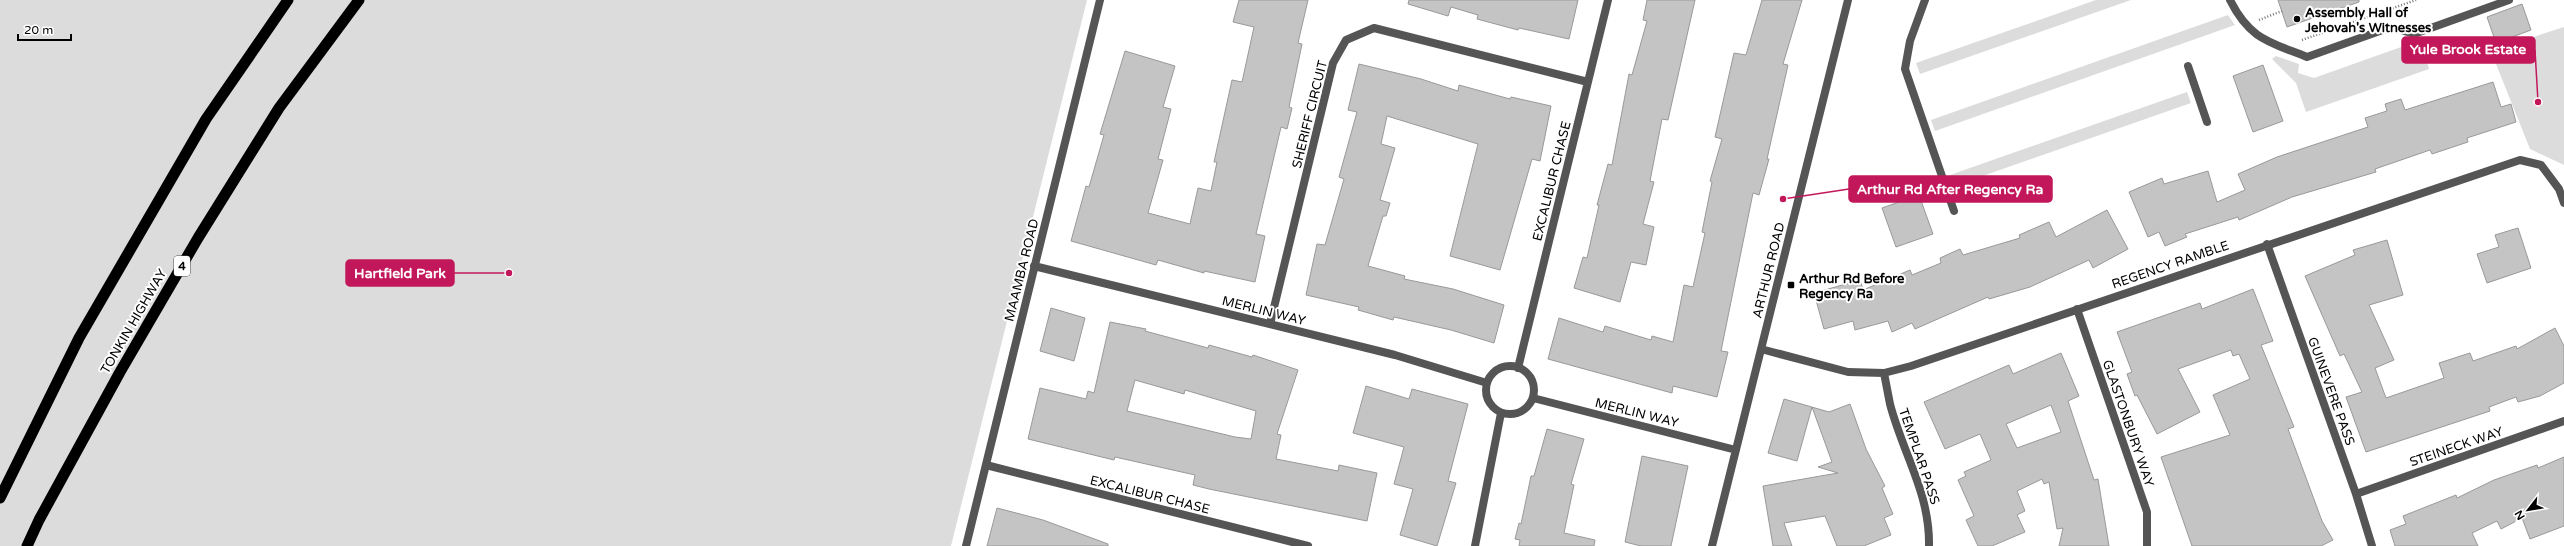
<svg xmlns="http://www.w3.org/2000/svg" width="2564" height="546" font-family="'Varela Round',sans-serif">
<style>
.green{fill:#dcdcdc}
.building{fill:#c4c4c4;stroke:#999;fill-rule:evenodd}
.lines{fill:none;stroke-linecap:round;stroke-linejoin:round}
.trunk-casing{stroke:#dbdbdb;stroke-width:12}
.path{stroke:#777;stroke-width:2.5;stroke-dasharray:1 2;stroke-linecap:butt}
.service{stroke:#555;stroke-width:8}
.minor{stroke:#555;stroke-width:8}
.trunk{stroke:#000;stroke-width:11}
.poi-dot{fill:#000;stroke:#fff;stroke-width:1.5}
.labels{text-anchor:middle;stroke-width:4;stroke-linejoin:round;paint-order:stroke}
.shield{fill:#fff;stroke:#4c4c4c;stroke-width:1}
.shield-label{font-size:12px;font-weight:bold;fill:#000}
.poi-label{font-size:13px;font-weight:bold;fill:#000;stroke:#fff;text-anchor:start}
.street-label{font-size:13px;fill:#000;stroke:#fff}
.leader{fill:none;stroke:#c2185b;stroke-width:1.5}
.callout-dot{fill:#c2185b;stroke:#fff;stroke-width:1.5}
.callout{fill:#c2185b;stroke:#c2185b;stroke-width:1.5}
.callout-label{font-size:14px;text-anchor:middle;font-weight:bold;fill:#fff}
</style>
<rect width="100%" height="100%" fill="#fff"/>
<path class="green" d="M0,0H1087L951,546H0Z
M2096,0H2131L1920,74L1916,63Z
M2228,15L2235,25L1935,131L1931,120Z
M2564,27V165L2530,149L2492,54L2493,50Z
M2418,41L2422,44L2429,69L2306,112L2296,83L2272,59L2276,56L2299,64L2298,73L2314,78Z
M2187,92L2191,103L1954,186L1950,175Z"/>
<path class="building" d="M1239,0H1308L1298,43L1302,44L1289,107L1292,108L1287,129L1281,127L1256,234L1265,236L1255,282L1204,271V273L1158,260L1156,265L1071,241L1086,186L1089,187L1104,135L1100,134L1125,51L1175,66L1163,107L1171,109L1158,159L1163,160L1148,213L1190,224L1198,188L1211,191L1217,162H1214L1232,80L1242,82L1254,27L1233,22Z
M1409,0H1578L1569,39L1519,28L1518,30L1477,19L1478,15L1451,7L1448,16L1408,4Z
M1647,0H1695L1668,120L1662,119L1650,181L1654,182L1643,224L1654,227L1646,265L1631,262L1620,302L1574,288L1583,257L1587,258L1599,205H1597L1608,164L1612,165L1629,74L1632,75L1647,21L1643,20Z
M1762,0H1802L1783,64L1788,65L1767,159H1769L1759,195L1753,193L1721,351L1728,352L1717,397L1673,386L1672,393L1548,359L1559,318L1603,332L1605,326L1651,340L1652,336L1673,342L1684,285L1693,287L1705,233L1702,232L1712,182L1710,181L1722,139L1715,137L1734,53L1746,55Z
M2278,0H2359V2L2287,27Z
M2522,4L2531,30L2496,43L2487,17Z
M1359,64L1421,79L1458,91L1459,85L1510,99L1511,97L1551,106L1540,161L1532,159L1500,270L1450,256L1478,144L1387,116L1381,144L1395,148L1380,200L1390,203L1386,216H1383L1368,266L1405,276L1404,279L1453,289L1504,305L1494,343L1451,330L1394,317L1393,320L1358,310L1359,307L1306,295L1317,244L1325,245L1344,179L1339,177L1357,112L1348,110Z
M2263,65L2283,121L2253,132L2233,76Z
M2493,82L2501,107L2511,104L2516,122L2467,138L2468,142L2432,154L2430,150L2375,169L2376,172L2292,197L2239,220L2238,217L2185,234L2187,237L2165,246L2159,232L2148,237L2129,192L2162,178L2164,184L2208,171L2217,202L2245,190L2238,174L2277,157L2368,127L2365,118L2387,111L2385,104L2401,99L2405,110Z
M1919,195L1933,234L1896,247L1882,208Z
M2107,210L2128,249L2093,268L2089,260L2030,287L1989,299L1988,297L1915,329L1912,323L1892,332L1888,321L1855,330L1853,321L1824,329L1814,293L1860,280L1863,290L1910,270L1912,275L1941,263L1940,258L1960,249L1963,255L2020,238L2019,235L2049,222L2056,237Z
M2518,228L2531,268L2487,283L2477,254L2499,247L2495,235Z
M2387,240L2403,295L2369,305L2394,360L2375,368L2386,398L2444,378L2439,363L2470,353L2473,361L2516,346L2517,349L2555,328L2564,346V383L2540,396L2518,402L2516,397L2489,407L2490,411L2366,452L2346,397L2362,392L2344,354L2340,356L2305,276L2355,255L2353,250Z
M2253,289L2273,341L2261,345L2294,427L2288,429L2322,521L2333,540L2321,546H2192L2161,457L2230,435L2213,395L2250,379L2239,354L2233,356L2231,350L2178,369L2200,412L2157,434L2137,395L2135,396L2127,374L2132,372L2117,332L2200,303L2202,309Z
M1051,308L1085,318L1074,361L1040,351Z
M1110,322L1146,329L1145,331L1208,348L1209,345L1252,357L1253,355L1298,370L1277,434L1281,435L1276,459L1338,471L1339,465L1377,473L1367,521L1209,489L1193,485L1195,475L1115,457L1114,460L1028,439L1040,388L1086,399L1088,391L1094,393ZM1135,380L1184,394L1185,390L1256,411L1251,439L1235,437L1127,411Z
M2061,353L2079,396L2068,401L2094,480L2098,479L2109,546H2059L2063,528L2057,529L2049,482L2044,484L2042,479L2017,491L2025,511L2017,515L2025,532L1992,546H1978L1966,520L1974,516L1958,480L1966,476L1964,472L1991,460L1980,434L1945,449L1924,402L2009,365L2013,374ZM2051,405L2061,432L2017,448L2006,424Z
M1366,386L1409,399L1412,389L1468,404L1448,481L1456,483L1437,546L1400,535L1413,489L1394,484L1404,447L1353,433Z
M1784,399L1829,412L1850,404L1866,449L1885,486L1882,488L1893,514L1884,518L1891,535L1864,546H1837L1825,516L1784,523L1792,546H1773L1763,486L1838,473L1818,467L1832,462L1812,407L1797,461L1768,453Z
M1547,429L1584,439L1571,484L1574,485L1564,533L1595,540L1594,546H1519L1520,540L1515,539L1519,523L1521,524L1531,476H1534Z
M1642,456L1688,466L1671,546H1641L1625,542Z
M2564,457V526L2530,539L2522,518L2501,529L2497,521L2472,533L2478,546H2395L2390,530L2406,524L2403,516L2456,495L2457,498L2494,480L2537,465L2538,468Z
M997,508L1043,520L1108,544V546H987Z"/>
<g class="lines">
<defs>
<path id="trunk" d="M0,498L79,338L206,119L288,0
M27,546L39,520L120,372L198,238L279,108L359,0"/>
</defs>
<use href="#trunk" class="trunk-casing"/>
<path class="path" d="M2259,20L2282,11
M2302,40L2416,0"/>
<path class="service" d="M1925,0L1910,41L1905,69L1954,211
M2230,0C2250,40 2270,42 2307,57L2391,27L2414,34L2509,0
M2188,66L2207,122"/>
<path class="minor" d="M2267,244L2356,494L2372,546
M1034,266L1395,355L1487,383
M2077,309L2147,512V546
M1270,324L1333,63L1346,40L1374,28L1588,82
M1761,349L1848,372L1884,373L1911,366L2520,160L2541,165L2559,189L2564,203
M1486 390a24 24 0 1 1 48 0a24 24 0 1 1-48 0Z
M1518,368L1608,0
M1884,373C1886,383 1888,394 1890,404C1903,454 1930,493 1929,546
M1533,398L1736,450
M986,465L1308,546
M2356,494L2564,421
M966,546L1100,0
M1475,546L1501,413
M1712,546L1848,0"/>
<use href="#trunk" class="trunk"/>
</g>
<g class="poi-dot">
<circle cx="2297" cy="19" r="4"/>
<rect x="1787" y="281" width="8" height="8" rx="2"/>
</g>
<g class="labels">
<rect class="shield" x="174" y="256" width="16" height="20" rx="3"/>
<g class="shield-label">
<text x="182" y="270">4</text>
</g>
<g class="poi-label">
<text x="2305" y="17">Assembly Hall of<tspan x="2305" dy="15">Jehovah's Witnesses</tspan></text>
<text x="1799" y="283">Arthur Rd Before<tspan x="1799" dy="15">Regency Ra</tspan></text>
</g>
<g class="street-label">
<text transform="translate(1309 114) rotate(-76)" y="5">SHERIFF CIRCUIT</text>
<text transform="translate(1551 181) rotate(-76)" y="5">EXCALIBUR CHASE</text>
<text transform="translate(2170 264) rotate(-19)" y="5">REGENCY RAMBLE</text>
<text transform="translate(1021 270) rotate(-76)" y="5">MAAMBA ROAD</text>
<text transform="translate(1768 270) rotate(-76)" y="5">ARTHUR ROAD</text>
<text transform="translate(1264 310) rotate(14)" y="5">MERLIN WAY</text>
<text transform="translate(133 321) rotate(-60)" y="5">TONKIN HIGHWAY</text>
<text transform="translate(2332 391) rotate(70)" y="5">GUINEVERE PASS</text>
<text transform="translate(1637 412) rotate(14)" y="5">MERLIN WAY</text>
<text transform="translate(2129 423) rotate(71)" y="5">GLASTONBURY WAY</text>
<text transform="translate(2456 446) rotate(-19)" y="5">STEINECK WAY</text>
<text transform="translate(1920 456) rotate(71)" y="5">TEMPLAR PASS</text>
<text transform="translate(1150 494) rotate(14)" y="5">EXCALIBUR CHASE</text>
</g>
</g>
<path class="leader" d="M2538 102L2535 50M1783 199L1849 189M509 273L454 273"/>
<g class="callout-dot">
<circle cx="2538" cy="102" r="4"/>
<circle cx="1783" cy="199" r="4"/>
<circle cx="509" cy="273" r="4"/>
</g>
<g class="callout">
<rect x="2402" y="37" width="133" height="26" rx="4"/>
<rect x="1849" y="176" width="203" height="26" rx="4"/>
<rect x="346" y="260" width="108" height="26" rx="4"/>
</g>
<g class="callout-label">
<text x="2468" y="54">Yule Brook Estate</text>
<text x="1950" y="194">Arthur Rd After Regency Ra</text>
<text x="400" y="278">Hartfield Park</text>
</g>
<g transform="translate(2528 510) rotate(239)" stroke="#ffffff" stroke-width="3" paint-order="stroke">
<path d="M0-3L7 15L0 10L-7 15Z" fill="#000000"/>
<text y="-6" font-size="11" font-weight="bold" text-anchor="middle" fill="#000000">N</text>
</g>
<path d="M18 34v6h53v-6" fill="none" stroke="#000000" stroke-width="2"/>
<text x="24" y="34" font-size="12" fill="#000000" stroke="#ffffff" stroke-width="3" paint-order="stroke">20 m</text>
</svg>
